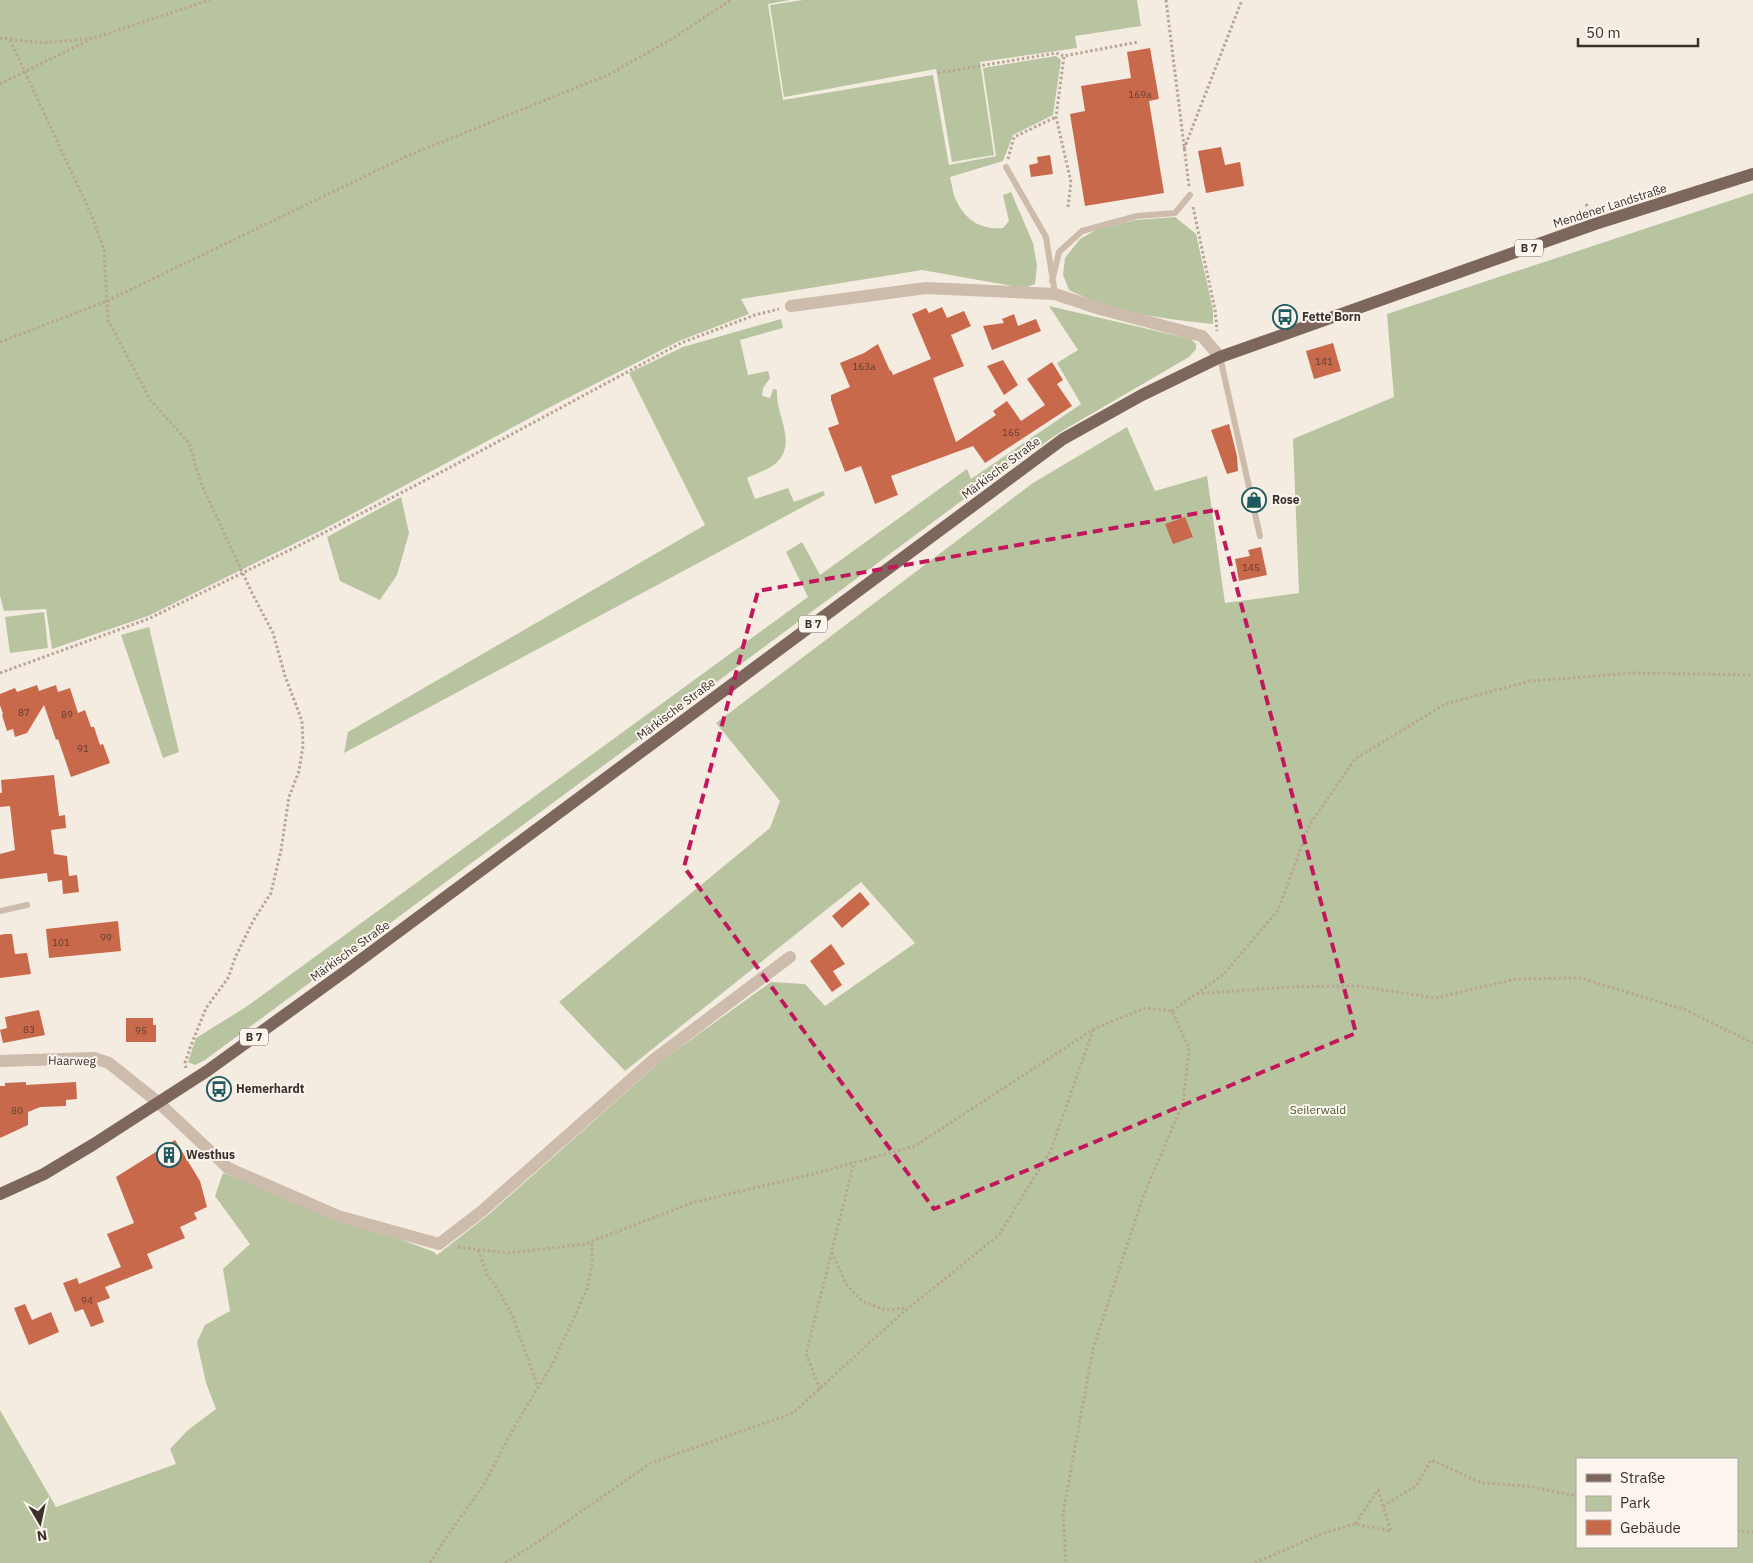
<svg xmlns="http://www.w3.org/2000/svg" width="1753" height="1563" font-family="'IBM Plex Sans',sans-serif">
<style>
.green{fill:#b8c4a0;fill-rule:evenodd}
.building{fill:#c8694b}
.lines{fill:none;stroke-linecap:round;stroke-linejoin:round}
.path{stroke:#b9a596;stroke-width:3;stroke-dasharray:2.5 2.5;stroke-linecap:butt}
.lane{stroke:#cdbbac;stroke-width:6}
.street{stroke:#cdbbac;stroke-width:12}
.primary{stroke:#7d675c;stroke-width:12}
.marked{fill:none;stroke:#c2185b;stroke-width:4;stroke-dasharray:10 6;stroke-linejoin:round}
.labels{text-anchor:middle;stroke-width:4;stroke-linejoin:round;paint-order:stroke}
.number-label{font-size:10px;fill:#5e3e33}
.shield{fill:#fbf5ee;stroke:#756b66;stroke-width:1}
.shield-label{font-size:11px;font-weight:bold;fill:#3b302b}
.street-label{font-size:12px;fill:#3b302b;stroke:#fbf5ee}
.poi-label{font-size:12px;font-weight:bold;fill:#3b302b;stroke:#fbf5ee;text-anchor:start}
.park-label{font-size:12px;fill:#4a5a2e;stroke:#fbf5ee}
</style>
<rect width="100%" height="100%" fill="#f4ebe1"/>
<path class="green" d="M0,0H790L768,4L783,100L933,75L949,165L996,156L983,68L1056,56L1061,60L1053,115L1013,135L1003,161L950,177C952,185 953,194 956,200C966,221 981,230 1003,228L1009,221L1003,195L1011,192L1033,243L1037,266L1035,284L1024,288L922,270L741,299L749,314L679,341L554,405L324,529L148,616L52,649L46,609L4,611L0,596Z
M803,0H1137L1141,26L1075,36L1077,48L980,62L994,155L952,162L936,69L784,97L770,5Z
M1753,193V1563H0V1410L56,1507L176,1464L170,1449L188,1430L216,1409L206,1383L197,1342L205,1325L230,1311L223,1269L250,1244L215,1196L223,1173L434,1252L437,1255L488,1215L661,1061L771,982L805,984L825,1006L915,943L861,882L625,1071L559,1002L770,828L780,801L716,723L1033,483L1127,427L1155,491L1207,476L1225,603L1299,593L1293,439L1394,397L1387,314ZM1577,1459H1737V1547H1577Z
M1175,217L1196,234L1213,310V324C1164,319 1113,313 1069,290L1063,275L1065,258L1080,239L1098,229L1136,220Z
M1049,306L1191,339L1196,344V349L1189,357L1062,431L975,491L205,1060L195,1065L188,1062L196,1038L246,1007L808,597L786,552L802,542L820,575L967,469L971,479L1081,404L1057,363L1078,350Z
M781,319L783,328L740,340L748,375L768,371L770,378L763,388L762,396L770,398L773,389L777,390C775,416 799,443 775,464C768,470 756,473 747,478L755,499L788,488L794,502L823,491L825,495L344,753L348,732L705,525L629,373L683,347Z
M401,497L409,533L397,575L380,600L340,581L327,537Z
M44,612L48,648L10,653L5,617Z
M149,627L179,752L163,758L121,635Z"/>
<path class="building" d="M1150,48L1159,99L1149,101L1164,193L1085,206L1070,114L1085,111L1081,86L1131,78L1127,52Z
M1221,147L1225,165L1240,162L1244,186L1206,193L1198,151Z
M1050,155L1053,174L1031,177L1029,165L1038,163L1037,157Z
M942,307L947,318L964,311L971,326L951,335L964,366L933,378L956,442L996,415L993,411L1007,401L1021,421L1045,405L1027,379L1052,362L1063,380L1057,384L1072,406L985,463L973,446L891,476L898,495L875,504L861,466L845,472L828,428L839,424L831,400V395L850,387L840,363L864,353L878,344L890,371L891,370L893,375L931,359L912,314L926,308L929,313Z
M1014,314L1018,326L1036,319L1041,331L992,350L983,326L1004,323L1002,319Z
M1333,343L1341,371L1314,379L1306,351Z
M1003,360L1018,385L1004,395L987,366Z
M1229,424L1237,456L1238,471L1227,474L1211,430Z
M1185,517L1193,537L1173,544L1165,524Z
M1261,547L1267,575L1239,581L1235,559L1250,556L1248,550Z
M37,685L39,691L56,685L58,692L70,688L78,713L85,710L91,727H94L100,745L103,744L110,763L71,777L58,739L56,740L44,705L27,733L15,737L13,729L7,731L2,715L3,714L0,705V694L15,688L17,692Z
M54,775L59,816L65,815L66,828L51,830L54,854L67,856L69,876L77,875L79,892L63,894L62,880L48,882L47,873L0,879V854L15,850L10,806L0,807V793H2L1,780Z
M860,892L870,904L842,928L832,916Z
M118,921L121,951L49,958L46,929Z
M5,934H12L15,954L27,953L31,974L0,978V935Z
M831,944L845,964L833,971L842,985L832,992L810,961Z
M39,1010L45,1035L3,1043L0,1030L7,1028L5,1017Z
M126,1018H153V1025H156V1042H126Z
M26,1082V1085L76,1082L77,1099L66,1100V1106L40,1107L28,1112V1125L0,1138V1086H5V1083Z
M175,1140L200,1181L207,1207L194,1213L197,1219L180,1227L185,1238L147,1254L153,1268L105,1287L110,1298L97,1303L104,1322L91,1327L83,1309L75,1312L63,1283L77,1278L79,1284L121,1267L107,1234L134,1223L116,1177Z
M25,1304L32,1320L51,1312L59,1332L29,1345L14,1308Z"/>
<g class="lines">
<path class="path" d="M1166,0L1189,186
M0,38L44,43L94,38L210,0
M10,40L92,216L104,250L108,320L151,401L189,443L201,483L251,591L273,633L285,676L302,721L303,746L299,771L289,797L281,850L271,893L253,921L235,958L228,978L206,1008L190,1048L185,1063L186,1068
M938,73L1056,53L1064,56
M0,84L91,39
M1184,149L1242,0
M1008,159L1014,137L1056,117
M1586,204L1590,212
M1068,207L1071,182L1056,117L1064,56L1138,42
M1193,207L1215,310L1217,331
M0,342L107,301L407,156L610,74L670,40L731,0
M0,673L148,619L304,543L449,468L681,343L755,315L779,309
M1197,994L1287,987L1358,986L1435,998L1516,979L1580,978L1686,1010L1753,1043
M1172,1011L1224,974L1278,910L1310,824L1355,759L1445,704L1530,681L1636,673L1753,675
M458,1247L509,1253L585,1244L691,1203L813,1174L915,1146L1094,1029L1145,1008L1172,1011L1189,1048L1183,1103L1143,1197L1093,1349L1063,1513L1066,1563
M478,1250L487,1274L501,1295L513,1317L538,1387
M832,1252L846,1284L862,1301L885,1310L908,1308
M820,1389L806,1354L854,1162
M1383,1506L1416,1486L1431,1460L1482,1483L1527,1486L1577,1496
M1737,1531L1753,1532
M430,1563L452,1529L483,1486L517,1422L552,1365L587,1289L592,1263V1241
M505,1563L530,1547L651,1463L793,1413L900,1315L999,1235L1051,1150L1093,1030
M1255,1563L1321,1534L1355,1524L1391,1531L1378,1490L1355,1524"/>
<path class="lane" d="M1006,167L1046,237L1055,294
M1052,281L1059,252L1082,231L1137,216L1175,213L1190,195
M1220,357L1260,536
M0,911L27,905"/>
<path class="street" d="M791,306L926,288L1055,294L1100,309L1202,336L1220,357
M0,1061L94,1058L109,1063L159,1103L228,1168L338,1216L439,1244L482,1211L653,1060L790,957"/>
<path class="primary" d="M0,1194L44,1174L94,1144L207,1071L347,970L1063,439L1142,395L1220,357L1595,224L1753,174"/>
</g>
<path class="marked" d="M1216,510L1356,1033L934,1209L684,867L758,591Z"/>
<defs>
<symbol id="bus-ring" viewBox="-11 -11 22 22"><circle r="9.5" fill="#fbf5ee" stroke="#1f5a5e" stroke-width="1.5"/><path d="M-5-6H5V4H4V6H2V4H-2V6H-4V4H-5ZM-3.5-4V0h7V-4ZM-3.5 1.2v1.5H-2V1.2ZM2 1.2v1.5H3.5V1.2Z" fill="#1f5a5e"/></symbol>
<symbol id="shop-ring" viewBox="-11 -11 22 22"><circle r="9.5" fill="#fbf5ee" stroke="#1f5a5e" stroke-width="1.5"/><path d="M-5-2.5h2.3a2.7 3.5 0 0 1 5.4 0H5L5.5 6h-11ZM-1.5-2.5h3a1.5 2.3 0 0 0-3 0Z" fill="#1f5a5e"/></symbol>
<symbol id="building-ring" viewBox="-11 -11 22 22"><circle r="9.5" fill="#fbf5ee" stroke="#1f5a5e" stroke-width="1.5"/><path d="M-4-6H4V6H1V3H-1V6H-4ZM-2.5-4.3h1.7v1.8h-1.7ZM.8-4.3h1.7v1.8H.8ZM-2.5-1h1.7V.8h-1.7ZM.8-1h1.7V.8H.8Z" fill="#1f5a5e"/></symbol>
</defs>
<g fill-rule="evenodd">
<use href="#bus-ring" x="1271" y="303" width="28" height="28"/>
<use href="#shop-ring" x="1240" y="486" width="28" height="28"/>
<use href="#bus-ring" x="205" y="1075" width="28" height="28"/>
<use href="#building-ring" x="155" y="1141" width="28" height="28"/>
</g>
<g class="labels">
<g class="number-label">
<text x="1140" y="98">169a</text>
<text x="1324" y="365">141</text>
<text x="864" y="370">163a</text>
<text x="1011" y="436">165</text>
<text x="1251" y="571">145</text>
<text x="24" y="716">87</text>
<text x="67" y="718">89</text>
<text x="83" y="752">91</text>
<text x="106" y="941">99</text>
<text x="61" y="946">101</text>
<text x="29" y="1033">83</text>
<text x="141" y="1034">95</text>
<text x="17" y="1114">80</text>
<text x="87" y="1304">94</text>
</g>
<g class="shield">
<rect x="1515" y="239.5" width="28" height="17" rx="4"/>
<rect x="799" y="615.5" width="28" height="17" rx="4"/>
<rect x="240" y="1028.5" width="28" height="17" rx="4"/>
</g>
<g class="shield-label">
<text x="1529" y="252">B 7</text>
<text x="813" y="628">B 7</text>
<text x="254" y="1041">B 7</text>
</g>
<g class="street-label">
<text transform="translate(1610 206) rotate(-18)" y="4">Mendener Landstraße</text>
<text transform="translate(1001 468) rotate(-37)" y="4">Märkische Straße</text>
<text transform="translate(676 709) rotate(-37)" y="4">Märkische Straße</text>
<text transform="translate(350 951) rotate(-36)" y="4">Märkische Straße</text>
<text transform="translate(72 1061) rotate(1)" y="4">Haarweg</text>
</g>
<g class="poi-label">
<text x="1302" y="321">Fette Born</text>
<text x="1272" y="504">Rose</text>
<text x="236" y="1093">Hemerhardt</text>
<text x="186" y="1159">Westhus</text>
</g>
<g class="park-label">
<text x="1318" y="1114">Seilerwald</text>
</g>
</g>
<rect x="1576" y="1458" width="162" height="90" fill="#fbf5ee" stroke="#aea6a0"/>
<rect x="1586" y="1474" width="25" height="8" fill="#7d675c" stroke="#aea6a0"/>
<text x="1620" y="1483" font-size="15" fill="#3b302b">Straße</text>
<rect x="1586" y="1496" width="25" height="15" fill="#b8c4a0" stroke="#aea6a0"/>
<text x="1620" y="1508" font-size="15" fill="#3b302b">Park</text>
<rect x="1586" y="1520" width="25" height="15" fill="#c8694b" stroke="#aea6a0"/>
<text x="1620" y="1533" font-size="15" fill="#3b302b">Gebäude</text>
<g transform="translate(40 1523) rotate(171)" stroke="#fbf5ee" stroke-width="4" paint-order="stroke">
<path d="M0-4L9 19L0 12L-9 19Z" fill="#3b302b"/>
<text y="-8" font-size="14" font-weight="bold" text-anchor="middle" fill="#3b302b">N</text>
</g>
<path d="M1578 38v8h120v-8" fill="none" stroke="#3b302b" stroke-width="2.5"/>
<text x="1586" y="38" font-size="15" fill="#3b302b" stroke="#fbf5ee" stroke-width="4" paint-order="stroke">50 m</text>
</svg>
